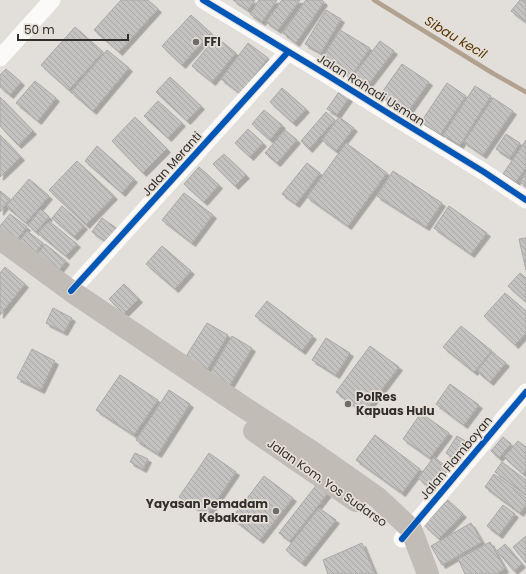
<svg xmlns="http://www.w3.org/2000/svg" width="526" height="574" font-family="Poppins,sans-serif">
<style>
.lines{fill:none;stroke-linecap:round;stroke-linejoin:round}
.stream{stroke:#b2a18e;stroke-width:4.5}
.building{fill:url(#building-back-hatch);stroke:#a8a9a7;filter:url(#shadow)}
.street{stroke:#fbfaf9;stroke-width:17}
.highway{stroke:#c1bdb6;stroke-width:22}
.cycleway-casing{stroke:#e5dfd7;stroke-width:8}
.cycleway{stroke:#0057b8;stroke-width:6}
.poi-dot{fill:#6f6c68;stroke:#e5dfd7;stroke-width:1.5}
.labels{text-anchor:middle;stroke-width:3.5;stroke-linejoin:round;paint-order:stroke}
.poi-label{font-size:12px;font-weight:bold;fill:#312e2b;stroke:#e5dfd7;text-anchor:start}
.street-label{font-size:12px;fill:#312e2b;stroke:#e5dfd7}
.water-label{font-size:13px;font-style:italic;fill:#573605;stroke:#e5dfd7}
</style>
<defs>
<pattern id="building-back-hatch" width="6" height="6" patternUnits="userSpaceOnUse"><rect width="6" height="6" fill="#c3c2c1"/><path d="M-1 5l2 2M0 0l6 6M5-1l2 2" fill="none" stroke="#a8a7a6"/></pattern>
<filter id="shadow"><feDropShadow dx="3.5" dy="3.5" stdDeviation="0" flood-color="#0004"/></filter>
</defs>
<rect width="100%" height="100%" fill="#e2deda"/>
<g class="lines">
<path class="stream" d="M374,0L494,74L526,92"/>
</g>
<path class="building" d="M121,0H148L158,9L119,52L94,30Z
M233,0H255L248,10Z
M259,0H277L262,22L250,14Z
M282,0H300L278,30L266,22Z
M306,0H322L324,2L296,43L283,33Z
M520,0H526V22L511,11Z
M326,10L341,19L321,53L305,44Z
M191,15L211,33L182,65L162,46Z
M75,27L103,52L69,90L41,65Z
M340,30L370,48L351,77L322,58Z
M216,37L236,53L212,82L192,66Z
M380,41L394,51L364,90L350,80Z
M248,43L268,58L241,94L221,79Z
M107,50L129,68L93,111L71,92Z
M402,64L429,82L407,113L380,95Z
M6,69L21,82L10,95L0,87V75Z
M170,77L201,106L187,121L156,92Z
M35,81L56,98L38,121L16,103Z
M447,83L466,96L440,135L421,122Z
M475,86L491,96L460,145L443,135Z
M282,88L306,109L293,123L270,102Z
M339,92L349,98L337,115L327,109Z
M0,97L33,131L18,145L0,126Z
M493,98L513,111L483,155L464,142Z
M158,101L182,123L168,138L144,116Z
M264,110L282,125L270,140L252,124Z
M326,112L335,120L309,149L301,141Z
M135,117L167,149L143,173L112,141Z
M339,117L354,128L336,151L322,140Z
M248,129L263,143L250,157L235,143Z
M285,130L297,140L277,163L265,153Z
M506,134L520,143L510,158L496,149Z
M0,135L21,157L0,177Z
M526,140V168L516,182L503,174Z
M346,143L387,173L348,226L307,197Z
M97,146L134,179L122,193L85,161Z
M224,154L246,175L235,186L213,164Z
M77,161L114,196L86,225L49,190Z
M307,163L320,173L296,204L282,194Z
M199,167L219,185L204,202L184,184Z
M393,171L442,203L426,227L377,196Z
M526,172V186L520,182Z
M29,179L49,196L26,223L6,206Z
M0,191L10,199L0,212Z
M184,193L213,215L192,243L162,220Z
M62,206L84,226L74,237L52,218Z
M449,206L487,233L471,254L434,228Z
M41,209L49,217L36,232L28,225Z
M10,214L27,227L15,242L0,230V226Z
M102,218L122,232L112,245L92,232Z
M49,221L77,244L66,256L38,233Z
M27,231L43,243L35,254L19,241Z
M526,238V270L519,239Z
M45,244L66,261L56,274L35,257Z
M162,246L191,271L175,289L146,264Z
M5,267L25,284L0,315V273Z
M520,273L526,278V302L508,286Z
M124,284L139,299L124,314L109,299Z
M505,293L526,311V333L515,345L484,316Z
M267,301L313,336L302,351L255,316Z
M53,308L72,318L64,332L46,323Z
M207,323L228,335L207,370L185,358Z
M461,326L492,351L474,372L443,347Z
M232,336L252,348L230,385L210,373Z
M326,338L350,353L336,375L312,360Z
M370,346L399,367L364,413L336,392Z
M32,349L55,361L41,390L17,378Z
M492,352L506,363L490,382L477,371Z
M120,375L158,400L134,435L96,410Z
M450,384L479,405L464,425L436,404Z
M169,390L190,404L158,454L136,440Z
M421,413L449,433L430,458L403,439Z
M375,435L420,469L402,493L356,460Z
M457,436L469,443L458,461L446,453Z
M503,437L511,444L499,458L491,451Z
M518,441L526,447V471L523,474L504,457Z
M135,453L148,459L143,469L130,462Z
M209,453L236,472L207,515L179,497Z
M434,457L449,469L433,490L418,478Z
M502,462L526,480V495L495,472Z
M494,474L526,498V505L520,513L485,487Z
M264,476L293,498L260,540L232,518Z
M318,483L329,492L290,541L279,533Z
M448,500L463,514L439,539L424,525Z
M503,505L515,514L499,535L487,526Z
M319,508L336,520L302,563L286,550Z
M471,523L482,542L442,565L431,546Z
M526,536V563L513,547Z
M490,542L505,569L496,574H465L458,559Z
M362,543L375,574H328L323,560Z
M505,544L522,564L514,571L497,551Z"/>
<g class="lines">
<path class="street" d="M203,0L327,75L396,118L484,172L526,200
M0,58L52,0
M71,291L288,52
M402,539L526,392"/>
<path class="highway" d="M0,239L71,291L239,404L314,453L378,498L411,529L428,574
M254,431L356,501"/>
<defs>
<path id="cycleway" d="M203,0L327,75L396,118L484,172L526,200
M71,291L288,52
M402,539L526,392"/>
</defs>
<use href="#cycleway" class="cycleway-casing"/>
<use href="#cycleway" class="cycleway"/>
</g>
<g class="poi-dot">
<circle cx="196" cy="42" r="4"/>
<circle cx="348" cy="404" r="4"/>
<circle cx="276" cy="511" r="4"/>
</g>
<g class="labels">
<g class="poi-label">
<text x="204" y="46">FFI</text>
<text x="356" y="401">PolRes<tspan x="356" dy="14">Kapuas Hulu</tspan></text>
<text x="268" y="508" text-anchor="end">Yayasan Pemadam<tspan x="268" dy="14">Kebakaran</tspan></text>
</g>
<g class="street-label">
<text transform="translate(371 90) rotate(32)" y="4">Jalan Rahadi Usman</text>
<text transform="translate(172 164) rotate(-48)" y="4">Jalan Meranti</text>
<text transform="translate(456 458) rotate(-50)" y="4">Jalan Flamboyan</text>
<text transform="translate(327 483) rotate(35)" y="4">Jalan Kom. Yos Sudarso</text>
</g>
<g class="water-label">
<text transform="translate(456 37) rotate(31)" y="5">Sibau kecil</text>
</g>
</g>
<path d="M18 34v6h110v-6" fill="none" stroke="#312e2b" stroke-width="2"/>
<text x="24" y="34" font-size="12" fill="#312e2b" stroke="#e5dfd7" stroke-width="3" paint-order="stroke">50 m</text>
</svg>
